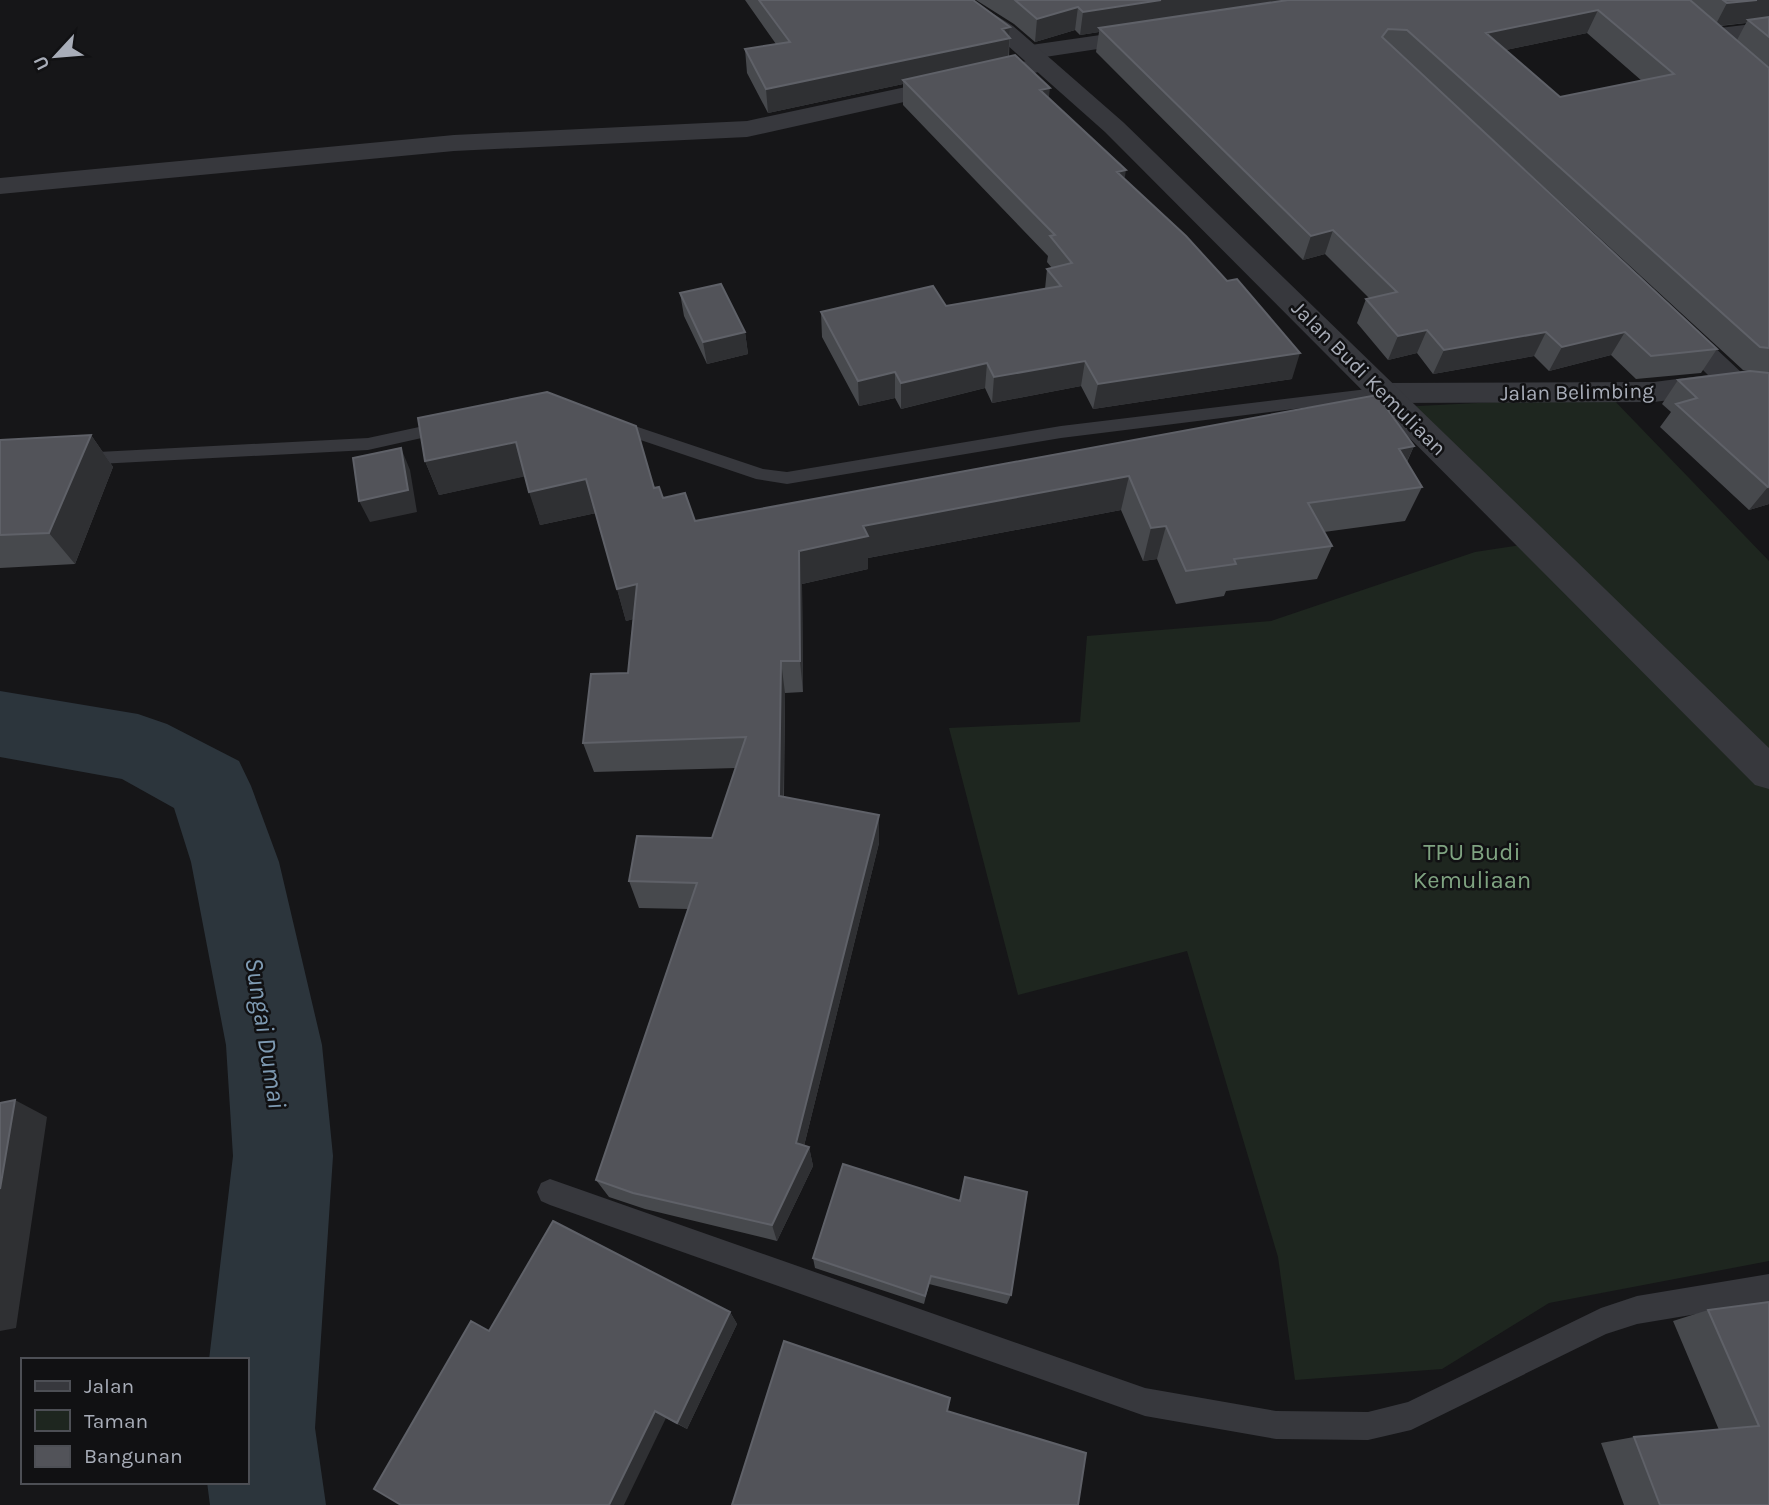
<svg xmlns="http://www.w3.org/2000/svg" width="1769" height="1505" font-family="Karla,sans-serif">
<style>
.green{fill:#1e261f}
.lines{fill:none;stroke-linecap:round;stroke-linejoin:round}
.river{fill:#2c353c;fill-rule:evenodd}
.service{fill:#37383d;fill-rule:evenodd}
.minor{fill:#37383d;fill-rule:evenodd}
.tertiary{fill:#37383d;fill-rule:evenodd}
.wall{fill:#47494d;fill-rule:evenodd}
.shaded-wall{fill:#2f3033}
.building{fill:#525359;stroke:#5f6168;stroke-width:2;fill-rule:evenodd}
.labels{text-anchor:middle;stroke-width:5;stroke-linejoin:round;paint-order:stroke}
.far-street-label{font-size:21px;fill:#a8adb8;stroke:#111113}
.park-label{font-size:24px;fill:#7fa381;stroke:#111113}
.water-label{font-size:26px;font-style:italic;fill:#7f9bb3;stroke:#111113}
</style>
<rect width="100%" height="100%" fill="#161618"/>
<path class="green" d="M1610,396L1769,561V1261L1549,1303L1442,1369L1295,1380L1278,1257L1187,951L1018,995L949,728L1080,722L1087,636L1271,621L1475,552L1535,543L1399,407Z"/>
<g class="lines">
<path class="river" d="M0,691L138,714L167,724L239,761L251,786L279,862L322,1045L333,1156L315,1428L326,1505H210L207,1482H247V1360H209L233,1156L226,1045L191,862L174,808L122,779L0,757Z"/>
<path class="service" d="M1384,387L1392,393L1390,397L1061,438L787,484L756,479L605,428L602,424L611,418L763,469L787,472L1061,426Z
M447,421L453,423L456,427L453,431L368,450L79,465L70,459L79,453L368,438Z
M550,1179L1145,1388L1276,1411L1368,1412L1408,1402L1601,1308L1637,1296L1769,1274V1302L1637,1324L1606,1334L1411,1430L1368,1440L1276,1439L1145,1416L550,1205L541,1201L537,1192L541,1183Z"/>
<path class="minor" d="M1769,22V36L1711,43L1703,41L1699,36L1703,31L1711,29Z
M1149,28L1157,30L1161,35L1157,40L1045,57L1056,64L1052,69L747,137L454,151L0,194V178L454,135L747,121L1041,58L1023,57L1019,52L1023,47L1031,45Z
M1671,314L1681,316L1742,373L1769,376V396L1733,392L1654,402L1384,403L1373,400L1369,393L1373,386L1384,383L1654,382L1708,375L1656,323L1661,316Z"/>
<path class="tertiary" d="M945,0H971L1013,26L1123,122L1769,748V789L1755,785L1105,132L997,36Z"/>
</g>
<path class="wall" d="M745,0H973L1010,27L1009,57L1125,179L1292,379L1093,409L1081,386L992,403L985,388L901,409L895,398L859,406L822,337L821,312L946,306L1045,289L1047,269L1052,268L1047,262L1048,256L903,105V84L768,113L747,73L745,49L776,44Z
M976,0H1769V504L1749,510L1660,427L1671,412L1662,404L1678,380L1748,371L1743,370L1454,104L1717,349L1701,373L1636,379L1611,355L1549,371L1534,356L1433,374L1417,353L1388,360L1357,323L1366,299L1369,298L1325,254L1303,260L1096,52L1099,32L1080,35L1075,30L1035,42L1014,24ZM1746,23L1737,40L1720,26ZM1587,33L1642,81L1560,97L1506,50Z
M680,293L745,332L748,354L707,364L684,316Z
M91,435L113,467L75,564L0,568V440Z
M1414,446L1407,462L1422,487L1405,521L1324,532L1332,546L1317,579L1226,591L1224,596L1176,604L1157,559L1143,561L1121,510L868,558V569L802,584L803,692L785,693L784,796L879,843L804,1146L809,1147L813,1166L777,1241L645,1209L609,1197L596,1180L688,909L639,908L629,881L712,838L736,768L594,772L583,743L628,673L633,619L626,621L596,513L540,525L525,476L439,495L425,461L654,488L663,498L695,521Z
M843,1164L1011,1295L1007,1304L929,1284L924,1304L815,1268L813,1258Z
M1769,1302V1505H1624L1601,1443L1634,1437L1719,1430L1673,1321L1708,1310Z
M730,1312L737,1324L687,1429L666,1418L489,1331Z"/>
<path class="shaded-wall" d="M1161,0H1307L1099,28V32L1080,35L1083,12Z
M1757,0H1769V20H1748L1746,23L1715,26L1727,3Z
M1078,7L1075,30L1035,42L1037,19Z
M1598,10L1587,33L1477,56L1486,33Z
M1010,27L1008,62L903,80V84L768,113L766,89Z
M1050,88L1047,113L1040,90Z
M1126,170L1122,195L1117,172Z
M1333,230L1325,254L1303,260L1311,236Z
M1427,330L1417,353L1388,360L1398,336Z
M745,332L748,354L707,364L703,342Z
M1546,332L1534,356L1433,374L1444,350Z
M1625,332L1611,355L1549,371L1562,347Z
M1300,353L1292,379L1093,409L1098,384Z
M1085,361L1081,386L992,403L994,377Z
M987,363L985,388L901,409V383Z
M895,372V398L859,406L858,381Z
M91,435L113,467L75,564L49,533Z
M516,442L527,476L439,495L425,461Z
M1414,446L1398,480L1399,449Z
M401,448L410,470L417,512L370,522L359,501Z
M1129,476L1121,510L868,558V569L802,584L803,692L800,661L799,551L863,526Z
M586,479L596,513L540,525L529,492Z
M1769,486V504L1749,510L1768,487Z
M1166,526L1157,559L1143,561L1151,528Z
M637,584L645,616L626,621L617,589Z
M781,661L785,693L783,824L779,796Z
M879,815V843L800,1162L796,1143Z
M15,1100L47,1117L16,1328L0,1331V1189Z
M809,1147L813,1166L777,1241L772,1225Z
M730,1312L737,1324L687,1429L677,1423Z
M655,1411L666,1418L624,1505H609Z"/>
<path class="building" d="M759,0H973L1010,27L1002,29L1010,38L766,89L745,49L790,42Z
M1015,0H1161L1083,12L1078,7L1037,19Z
M1288,0H1690L1769,68V348L1760,347L1407,30L1388,29L1382,37L1717,349L1651,356L1625,332L1562,347L1546,332L1444,350L1427,330L1398,336L1366,299L1397,292L1333,230L1311,236L1099,28ZM1598,10L1674,74L1560,97L1486,33Z
M1723,0H1757L1727,3Z
M1769,17V37L1748,20Z
M1015,55L1050,88L1040,90L1126,170L1117,172L1186,236L1227,281L1237,279L1300,353L1098,384L1085,361L994,377L987,363L901,383L895,372L858,381L821,312L933,286L946,306L1061,286L1047,269L1072,263L1050,236L1055,235L903,80Z
M721,284L745,332L703,342L680,293Z
M1750,371L1769,373V486L1768,487L1676,404L1697,398L1678,380Z
M547,392L636,426L654,488L659,487L663,498L685,493L695,521L1377,395L1414,446L1399,449L1422,487L1308,503L1332,546L1234,559L1236,564L1186,571L1166,526L1151,528L1129,476L863,526L868,536L799,551L800,661H781L779,796L879,815L796,1143L809,1147L772,1225L633,1193L596,1180L697,883L629,881L637,836L712,838L746,737L583,743L591,674L628,673L637,584L617,589L586,479L529,492L516,442L425,461L418,418Z
M91,435L49,533L0,535V440Z
M401,448L408,490L359,501L353,458Z
M15,1100L0,1189V1103Z
M843,1164L960,1201L965,1177L1027,1192L1011,1295L931,1276L925,1296L813,1258Z
M553,1221L730,1312L677,1423L655,1411L609,1505H401L374,1489L471,1321L489,1331Z
M1769,1302V1505H1660L1634,1437L1759,1426L1708,1310Z
M784,1341L950,1398L947,1411L1086,1453L1078,1505H732Z"/>
<g class="labels">
<g class="far-street-label">
<text transform="translate(1369 378) rotate(45)" y="7">Jalan Budi Kemuliaan</text>
<text transform="translate(1577 392) rotate(-1)" y="7">Jalan Belimbing</text>
</g>
<g class="park-label">
<text x="1472" y="860">TPU Budi<tspan x="1472" dy="28">Kemuliaan</tspan></text>
</g>
<g class="water-label">
<text transform="translate(266 1033) rotate(81)" y="9">Sungai Dumai</text>
</g>
</g>
<rect x="21" y="1358" width="228" height="126" fill="#111113" stroke="#4d4f55" stroke-width="2"/>
<rect x="35" y="1381" width="35" height="10" fill="#37383d" stroke="#4d4f55" stroke-width="2"/>
<text x="84" y="1393" font-size="21" fill="#a8adb8">Jalan</text>
<rect x="35" y="1410" width="35" height="21" fill="#1e261f" stroke="#4d4f55" stroke-width="2"/>
<text x="84" y="1428" font-size="21" fill="#a8adb8">Taman</text>
<rect x="35" y="1446" width="35" height="21" fill="#525359" stroke="#4d4f55" stroke-width="2"/>
<text x="84" y="1463" font-size="21" fill="#a8adb8">Bangunan</text>
<g transform="translate(56 56) rotate(244)" stroke="#111113" stroke-width="5" paint-order="stroke">
<path d="M0-5L12 26L0 18L-12 26Z" fill="#a8adb8"/>
<text y="-10" font-size="19" font-weight="bold" text-anchor="middle" fill="#a8adb8">U</text>
</g>
</svg>
